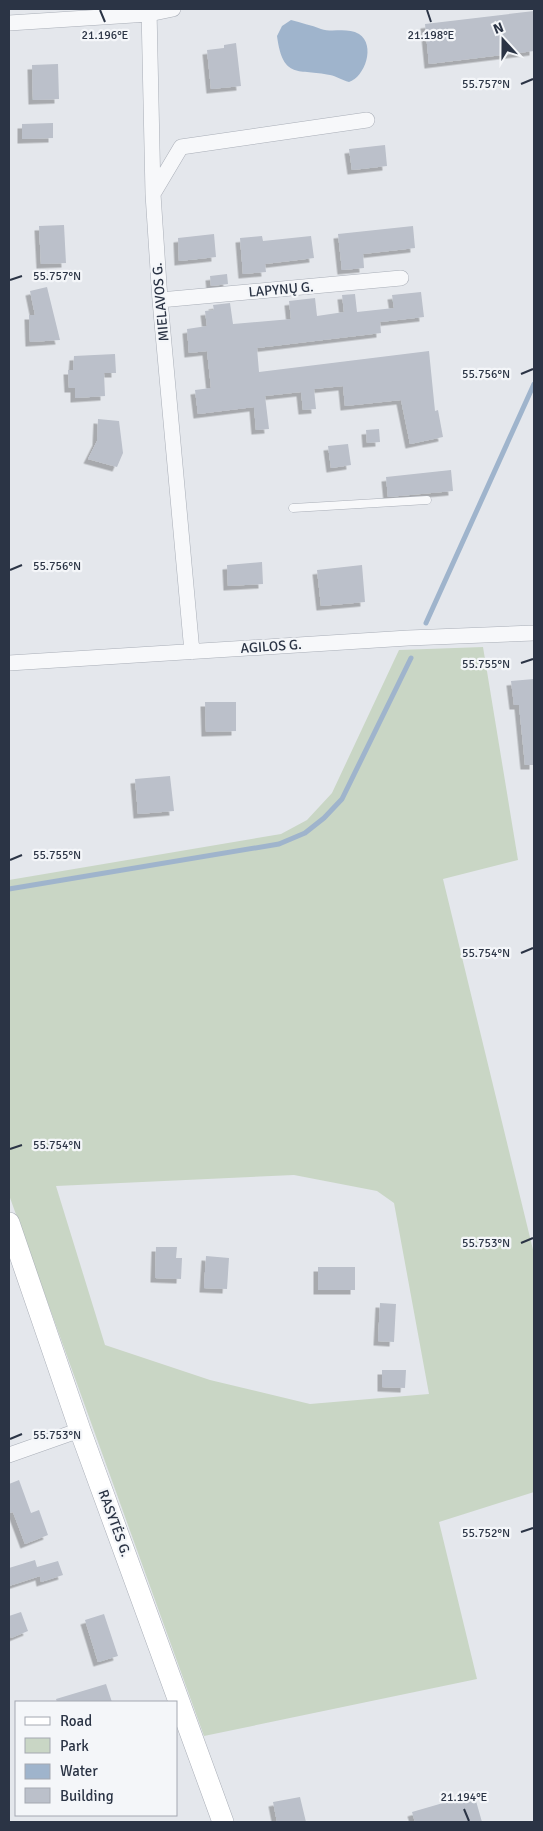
<svg xmlns="http://www.w3.org/2000/svg" width="543" height="1831" font-family="Signika,sans-serif">
<style>
.green{fill:#c9d6c5;fill-rule:evenodd}
.water{fill:#9fb4cc}
.lines{fill:none;stroke-linecap:round;stroke-linejoin:round}
.stream{stroke:#9fb4cc;stroke-width:5}
.building{fill:#bbc0ca;filter:url(#shadow)}
.lane-casing{stroke:#a9aeb7;stroke-width:9}
.street-casing{stroke:#a9aeb7;stroke-width:16}
.secondary-casing{stroke:#a9aeb7;stroke-width:22}
.lane{stroke:#f7f8fa;stroke-width:8}
.street{stroke:#f7f8fa;stroke-width:15}
.secondary{stroke:#fff;stroke-width:21}
.ticks{fill:none;stroke:#2b3445;stroke-width:2}
.labels{text-anchor:middle;stroke-width:4.5;stroke-linejoin:round;paint-order:stroke}
.street-label{font-size:14px;fill:#2b3445;stroke:#f4f6f9}
.ticks-label{font-size:12px;text-anchor:middle;fill:#2b3445;stroke:#f4f6f9;stroke-width:4.5;stroke-linejoin:round;paint-order:stroke}
</style>
<defs>
<filter id="shadow"><feDropShadow dx="-4.5" dy="4.5" stdDeviation="0" flood-color="#0004"/></filter>
</defs>
<rect width="100%" height="100%" fill="#e4e7ec"/>
<path class="green" d="M483,647L518,860L443,879L534,1254V1492L439,1522L477,1679L204,1736L9,1195V880L281,834L307,820L332,793L399,650ZM294,1175L377,1191L394,1203L429,1394L310,1404L210,1380L105,1345L56,1186Z"/>
<path class="water" d="M291,20C301,23 311,25 321,29C332,33 347,27 359,34C376,45 365,77 349,82C342,80 336,76 330,75C299,68 283,81 277,36L282,26Z"/>
<g class="lines">
<path class="stream" d="M426,623L534,384
M9,889L279,844L305,833L324,818L342,799L411,658"/>
</g>
<path class="building" d="M534,11V51L429,64L425,24Z
M236,43L241,86L211,89L207,50L224,48V45Z
M58,64L59,99L33,100L32,65Z
M53,123V138L22,139V124Z
M385,145L387,166L352,170L349,149Z
M64,225L66,263L41,264L39,226Z
M413,226L415,248L363,254L364,268L342,270L338,234Z
M214,234L216,257L179,261L178,238Z
M262,236L263,241L311,236L314,258L265,264L266,272L243,274L240,238Z
M227,274L228,284L211,286L210,276Z
M47,287L60,340L30,342L29,315H35L30,291Z
M421,292L424,317L380,322L381,333L257,348L259,372L429,351L435,411L438,410L443,437L410,444L401,400L345,406L343,386L314,389L316,409L303,410L301,392L265,396L269,429L256,430L254,407L198,414L195,390L211,388L207,351L189,353L187,329L207,326L205,311L214,310L213,305L230,303L233,324L291,319L289,301L315,298L317,316L344,312L342,295L355,294L357,312L394,308L392,295Z
M115,354L116,373H104L105,396L75,398V388H69L68,370H73L74,356Z
M98,419L119,421L123,453L117,467L88,459L97,441Z
M379,429L380,442L367,443L366,430Z
M348,444L351,465L331,468L328,446Z
M451,470L453,491L388,497L386,477Z
M262,562L263,584L228,586L227,565Z
M362,565L365,602L321,606L317,570Z
M534,679V765H525L519,705H514L511,681Z
M205,702H236V731L206,732Z
M170,776L174,811L138,814L135,779Z
M156,1247H177L176,1258H182L181,1279L155,1278Z
M206,1256L229,1258L227,1289L204,1288Z
M318,1267H355V1290H318Z
M380,1303L396,1304L394,1342L378,1341Z
M382,1370H406L405,1388L382,1387Z
M19,1480L31,1513L39,1510L48,1535L25,1544L13,1512L9,1513V1484Z
M35,1560L37,1567L58,1561L63,1575L41,1582L40,1576L9,1586V1568Z
M21,1612L28,1631L11,1638L9,1630V1616Z
M104,1614L118,1656L98,1662L85,1620Z
M106,1684L112,1702H57L56,1699Z
M474,1794L482,1822H415L412,1812Z
M300,1797L306,1822H277L273,1802Z"/>
<g class="lines">
<defs>
<path id="lane" d="M293,508L427,500"/>
<path id="street" d="M149,9L153,194
M9,23L149,14L173,9
M160,300L401,278
M192,652L160,300L153,194L181,147L367,120
M9,663L408,638L534,633
M9,1455L80,1430"/>
<path id="secondary" d="M9,1223L80,1430L223,1822"/>
</defs>
<use href="#lane" class="lane-casing"/>
<use href="#street" class="street-casing"/>
<use href="#secondary" class="secondary-casing"/>
<use href="#lane" class="lane"/>
<use href="#street" class="street"/>
<use href="#secondary" class="secondary"/>
</g>
<path class="ticks" d="M100,10L105,22M427,10L431,22M521,84L533,79M10,280L22,276M521,374L533,369M10,570L22,565M521,663L533,659M10,860L22,855M521,953L533,948M10,1149L22,1145M521,1243L533,1238M10,1439L22,1434M521,1532L533,1528M464,1809L469,1821"/>
<g class="labels">
<g class="street-label">
<text transform="translate(281 289) rotate(-5)" y="5">LAPYNŲ G.</text>
<text transform="translate(160 302) rotate(-95)" y="5">MIELAVOS G.</text>
<text transform="translate(271 646) rotate(-4)" y="5">AGILOS G.</text>
<text transform="translate(115 1523) rotate(70)" y="5">RASYTĖS G.</text>
</g>
</g>
<g class="ticks-label">
<text x="105" y="39">21.196°E</text>
<text x="431" y="39">21.198°E</text>
<text x="486" y="88">55.757°N</text>
<text x="57" y="280">55.757°N</text>
<text x="486" y="378">55.756°N</text>
<text x="57" y="570">55.756°N</text>
<text x="486" y="668">55.755°N</text>
<text x="57" y="859">55.755°N</text>
<text x="486" y="957">55.754°N</text>
<text x="57" y="1149">55.754°N</text>
<text x="486" y="1247">55.753°N</text>
<text x="57" y="1439">55.753°N</text>
<text x="486" y="1537">55.752°N</text>
<text x="464" y="1801">21.194°E</text>
</g>
<rect width="543" height="1831" fill="none" stroke="#2b3445" stroke-width="20"/>
<rect x="15" y="1701" width="162" height="115" fill="#f4f6f9" stroke="#a4a8b1"/>
<rect x="25" y="1717" width="25" height="8" fill="#ffffff" stroke="#a4a8b1"/>
<text x="60" y="1726" font-size="15" fill="#2b3445">Road</text>
<rect x="25" y="1738" width="25" height="15" fill="#c9d6c5" stroke="#a4a8b1"/>
<text x="60" y="1751" font-size="15" fill="#2b3445">Park</text>
<rect x="25" y="1764" width="25" height="15" fill="#9fb4cc" stroke="#a4a8b1"/>
<text x="60" y="1776" font-size="15" fill="#2b3445">Water</text>
<rect x="25" y="1788" width="25" height="15" fill="#bbc0ca" stroke="#a4a8b1"/>
<text x="60" y="1801" font-size="15" fill="#2b3445">Building</text>
<g transform="translate(503 40) rotate(339)" stroke="#f4f6f9" stroke-width="4" paint-order="stroke">
<path d="M0-4L9 19L0 12L-9 19Z" fill="#2b3445"/>
<text y="-8" font-size="14" font-weight="bold" text-anchor="middle" fill="#2b3445">N</text>
</g>
</svg>
